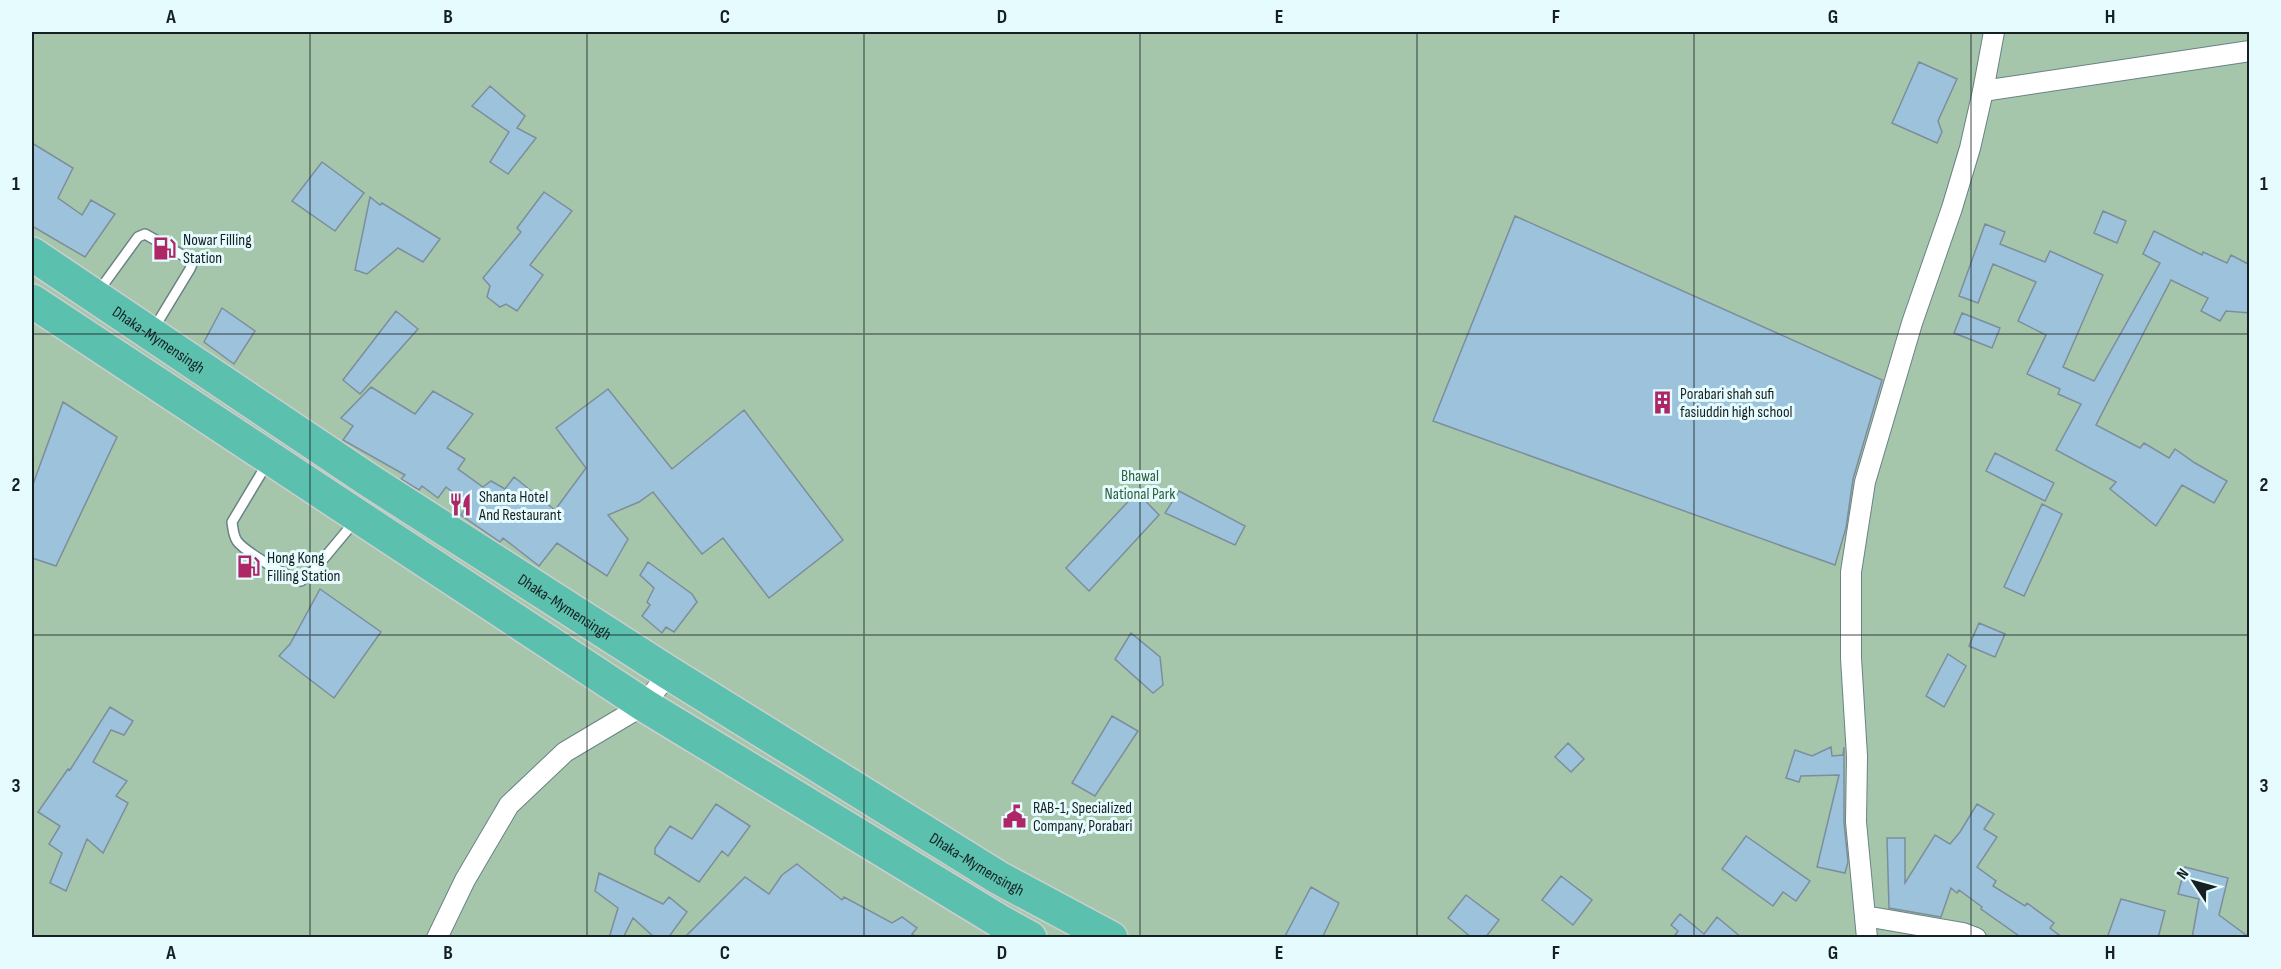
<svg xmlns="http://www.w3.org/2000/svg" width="2281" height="969" font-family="'Sofia Sans Condensed',sans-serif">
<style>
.green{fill:#a6c6ac}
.building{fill:#9dc2dc;stroke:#7c8e9b;stroke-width:1.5}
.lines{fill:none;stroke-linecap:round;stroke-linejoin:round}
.lane-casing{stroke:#6a8286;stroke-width:12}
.street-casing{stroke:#6a8286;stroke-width:22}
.highway-casing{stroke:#cccece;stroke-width:36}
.lane{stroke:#fff;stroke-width:9}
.street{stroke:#fff;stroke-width:20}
.highway{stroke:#5cc0ae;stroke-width:33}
.grid{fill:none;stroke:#162022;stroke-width:1.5;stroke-opacity:0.55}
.labels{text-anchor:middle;stroke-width:6;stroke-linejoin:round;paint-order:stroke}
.poi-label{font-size:16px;fill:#162022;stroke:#e5fbfe;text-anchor:start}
.street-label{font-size:16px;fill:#162022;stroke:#e5fbfe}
.park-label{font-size:16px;fill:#2c603a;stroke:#e5fbfe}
.neatline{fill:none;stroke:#162022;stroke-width:2}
.grid-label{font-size:20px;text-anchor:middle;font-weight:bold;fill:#162022}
</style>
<rect width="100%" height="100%" fill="#d4eef3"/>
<path class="green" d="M32,32H2249V937H32Z"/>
<path class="building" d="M1919,62L1957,79L1938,121L1942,132L1937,143L1892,123Z
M490,86L525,116L517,128L536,138L508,174L490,162L509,132L472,106Z
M32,143L73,168L58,198L82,215L91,200L115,214L85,257L32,226Z
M322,162L364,193L335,231L292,201Z
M544,192L572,211L530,265L543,275L517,311L506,304L500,307L487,297L490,286L483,278L521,232L517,228Z
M370,197L380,205L382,203L440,239L423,262L398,248L367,274L355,270Z
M2103,211L2126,221L2117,243L2094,233Z
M1515,216L1882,380L1853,479L1846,528L1835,565L1433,421Z
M1985,224L2005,232L2000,244L2045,262L2050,251L2103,275L2063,367L2094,381L2160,263L2143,254L2154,231L2202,255L2203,252L2227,263L2231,255L2250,265V313L2226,311L2220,321L2201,311L2208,298L2171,280L2096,425L2140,448L2144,443L2169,458L2175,449L2195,463L2227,481L2214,503L2182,485L2156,526L2110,489L2116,482L2056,450L2081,404L2058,394L2060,389L2027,374L2046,335L2018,321L2036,282L1993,264L1978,303L1959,296Z
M222,308L255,331L234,364L204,342Z
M396,311L418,329L360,394L343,380Z
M1962,313L2000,328L1992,348L1954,333Z
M371,387L415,414L433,391L473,414L447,448L465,459L458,469L483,487L491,481L505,489L514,477L555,510L586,468L556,428L608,389L672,469L744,410L843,540L769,598L723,538L702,554L653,492L639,502L608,515L628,539L607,576L557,543L539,566L503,538L500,542L461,515L468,504L446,487L438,498L422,486L419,490L401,479L405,475L343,440L353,426L341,418Z
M63,402L117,437L56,566L32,558V487Z
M1995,453L2054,483L2045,501L1986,471Z
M1179,491L1245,526L1235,545L1165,513Z
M1137,492L1159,515L1089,591L1066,568Z
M2042,504L2062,514L2024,596L2004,587Z
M648,562L692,594L697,602L674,632L666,627L662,633L642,616L650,605L647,602L654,588L640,575Z
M320,589L381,632L334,698L279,656L290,644Z
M1979,623L2005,634L1995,657L1969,646Z
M1131,633L1160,657L1163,685L1153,693L1115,659Z
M1948,654L1966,666L1944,707L1926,696Z
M110,707L133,721L124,735L111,730L93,762L127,781L116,796L128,803L103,853L87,839L66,891L50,883L62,853L49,844L60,826L38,812L68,769L70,770Z
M1112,716L1138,731L1095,796L1072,783Z
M1568,743L1584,759L1571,772L1555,757Z
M1831,747L1832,756L1843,755L1844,747V822L1848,862L1845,873L1817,867L1839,775L1801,776L1799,782L1786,778L1795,750L1812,756Z
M716,804L750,826L728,856L722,851L699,882L655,854V848L670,826L692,839Z
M1977,804L1994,814L1984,829L1997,837L1977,867L1996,881L1993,886L2025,906L2027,903L2054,923L2050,928L2063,938H2022L1981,909L1982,907L1959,890L1957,893L1951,888L1941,917L1889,908L1887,838H1905V883L1935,835L1950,844L1960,832Z
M1746,836L1810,881L1796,901L1783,892L1773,906L1722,869Z
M797,864L842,900L844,897L892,923L902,917L917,928L912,934L918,938H684L745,877L769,894L782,875Z
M2185,867L2228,878L2219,915L2250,938H2192L2199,899L2178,894Z
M599,873L663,904L669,897L687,912L668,938H655L633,918L623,938H609L618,908L595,891Z
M1561,876L1592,900L1573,925L1542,900Z
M1311,887L1339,903L1322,938H1284Z
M1466,895L1499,920L1485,938H1472L1448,918Z
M2121,899L2165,911L2158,938H2107Z
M1680,914L1704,934L1717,917L1742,938H1673L1678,931L1671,925Z"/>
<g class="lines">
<defs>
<path id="lane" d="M98,292L138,237L145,234L189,259L192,264L190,269L153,330
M268,462L232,522C233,528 233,535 237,541C244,551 289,578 301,581L315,569L355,521"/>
<path id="street" d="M1983,91L2250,51
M1865,916L1963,933L1976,938
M437,938L465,880L509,805L565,752L644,705L669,673
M1867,938L1856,822L1857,756L1851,658V572L1865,482L1912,323L1952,208L1970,148L1983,91L1994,32"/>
<g id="highway">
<path id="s1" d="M32,254L370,481L669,673L999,878L1111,938"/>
<path d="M32,301L644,705L1001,922L1030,938"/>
</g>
</defs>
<use href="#lane" class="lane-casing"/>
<use href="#street" class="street-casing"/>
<use href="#highway" class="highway-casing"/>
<use href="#lane" class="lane"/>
<use href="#street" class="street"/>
<use href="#highway" class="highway"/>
</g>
<path class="grid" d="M310,32V938M587,32V938M864,32V938M1140,32V938M1417,32V938M1694,32V938M1971,32V938M32,334H2250M32,635H2250"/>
<defs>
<symbol id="fuel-bare" viewBox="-9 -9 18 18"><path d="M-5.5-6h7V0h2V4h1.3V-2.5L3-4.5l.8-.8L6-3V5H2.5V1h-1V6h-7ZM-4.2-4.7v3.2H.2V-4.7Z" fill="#af2667" stroke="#e5fbfe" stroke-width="2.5" paint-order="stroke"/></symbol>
<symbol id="building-bare" viewBox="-9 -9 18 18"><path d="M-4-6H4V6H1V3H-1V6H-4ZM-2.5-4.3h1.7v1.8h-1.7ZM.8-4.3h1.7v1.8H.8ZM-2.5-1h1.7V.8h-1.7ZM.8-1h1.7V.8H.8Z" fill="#af2667" stroke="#e5fbfe" stroke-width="2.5" paint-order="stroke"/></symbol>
<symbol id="restaurant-bare" viewBox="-9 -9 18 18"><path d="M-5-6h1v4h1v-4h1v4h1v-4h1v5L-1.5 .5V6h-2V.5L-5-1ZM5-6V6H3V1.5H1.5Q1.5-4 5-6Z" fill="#af2667" stroke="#e5fbfe" stroke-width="2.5" paint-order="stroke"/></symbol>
<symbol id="civic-bare" viewBox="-9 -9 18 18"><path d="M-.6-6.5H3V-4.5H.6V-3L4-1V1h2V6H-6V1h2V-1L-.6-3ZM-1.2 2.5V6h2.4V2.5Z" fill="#af2667" stroke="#e5fbfe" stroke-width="2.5" paint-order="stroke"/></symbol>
</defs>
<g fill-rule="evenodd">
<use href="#fuel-bare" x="148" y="232" width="33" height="33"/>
<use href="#building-bare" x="1646" y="386" width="33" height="33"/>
<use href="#restaurant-bare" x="444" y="488" width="33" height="33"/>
<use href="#fuel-bare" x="232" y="550" width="33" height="33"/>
<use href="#civic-bare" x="998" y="800" width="33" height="33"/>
</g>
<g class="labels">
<g class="poi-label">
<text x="183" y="245">Nowar Filling<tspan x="183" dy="18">Station</tspan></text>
<text x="1680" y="399">Porabari shah sufi<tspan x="1680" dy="18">fasiuddin high school</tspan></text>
<text x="479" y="502">Shanta Hotel<tspan x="479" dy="18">And Restaurant</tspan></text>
<text x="267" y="563">Hong Kong<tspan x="267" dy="18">Filling Station</tspan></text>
<text x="1033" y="813">RAB-1, Specialized<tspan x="1033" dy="18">Company, Porabari</tspan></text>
</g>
<g class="street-label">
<text dy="6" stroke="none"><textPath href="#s1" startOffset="153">Dhaka-Mymensingh</textPath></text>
<text dy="6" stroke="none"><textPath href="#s1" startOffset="639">Dhaka-Mymensingh</textPath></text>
<text dy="6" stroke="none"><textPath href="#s1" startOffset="1125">Dhaka-Mymensingh</textPath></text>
</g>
<g class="park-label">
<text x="1140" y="481">Bhawal<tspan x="1140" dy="18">National Park</tspan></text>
</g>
</g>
<rect width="2281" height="969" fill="none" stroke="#e5fbfe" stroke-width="66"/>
<g transform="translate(2194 882) rotate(306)" stroke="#e5fbfe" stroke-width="4.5" paint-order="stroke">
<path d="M0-4.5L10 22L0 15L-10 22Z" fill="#162022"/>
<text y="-9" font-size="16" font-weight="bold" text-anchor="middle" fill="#162022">N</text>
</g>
<rect x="33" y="33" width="2215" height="903" class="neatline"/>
<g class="grid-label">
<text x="171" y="23">A</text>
<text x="448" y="23">B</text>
<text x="725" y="23">C</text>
<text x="1002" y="23">D</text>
<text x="1279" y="23">E</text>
<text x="1556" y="23">F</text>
<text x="1833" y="23">G</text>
<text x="2110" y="23">H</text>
<text x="16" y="190">1</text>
<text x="2264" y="190">1</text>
<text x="16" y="491">2</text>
<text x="2264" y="491">2</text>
<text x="16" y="792">3</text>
<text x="2264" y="792">3</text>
<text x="171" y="959">A</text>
<text x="448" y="959">B</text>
<text x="725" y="959">C</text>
<text x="1002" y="959">D</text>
<text x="1279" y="959">E</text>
<text x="1556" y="959">F</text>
<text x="1833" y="959">G</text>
<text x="2110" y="959">H</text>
</g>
</svg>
